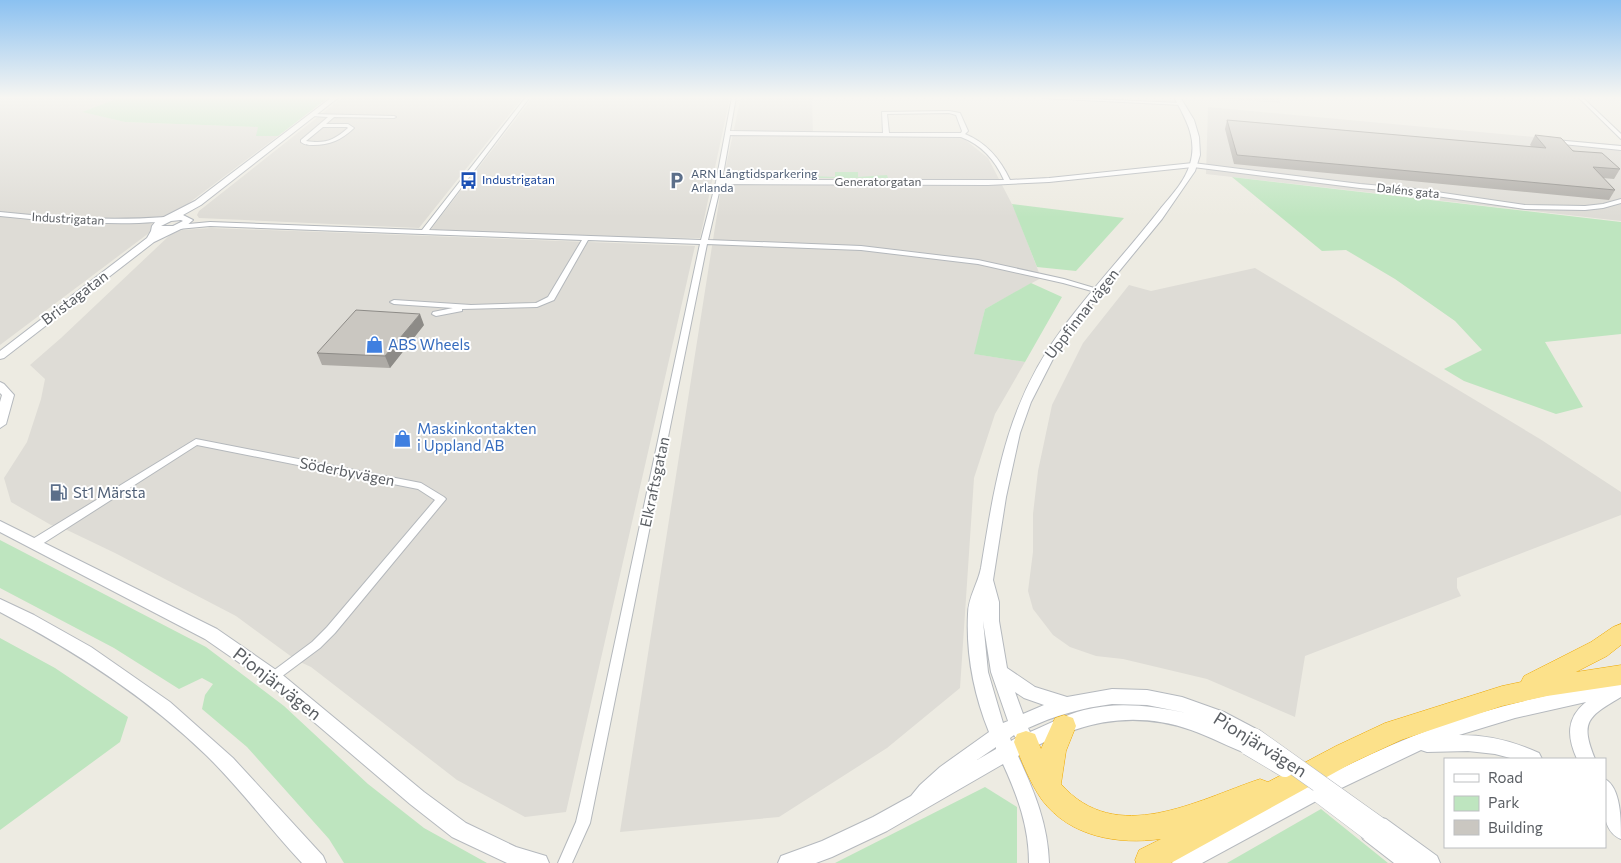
<svg xmlns="http://www.w3.org/2000/svg" width="1621" height="863" font-family="Commissioner,sans-serif">
<style>
.industrial{fill:#dedcd6}
.green{fill:#bee5bf}
.lines{fill:none;stroke-linecap:round;stroke-linejoin:round}
.street-casing{stroke:#b4b8bc;stroke-width:2}
.secondary-casing{stroke:#b5b9be;stroke-width:2}
.highway-casing{stroke:#eea801;stroke-width:1}
.street{fill:#fff;fill-rule:evenodd}
.secondary{fill:#fff;fill-rule:evenodd}
.highway{fill:#fce18a;fill-rule:evenodd}
.secondary-bridge-casing{stroke:#b5b9be;stroke-width:19;stroke-linecap:butt}
.secondary-bridge{stroke:#fff;stroke-width:18}
.wall{fill:#aeaba6}
.shaded-wall{fill:#8d8b87}
.building{fill:#cac7c1;stroke:#8d8b87}
.labels{text-anchor:middle;stroke-width:4;stroke-linejoin:round;paint-order:stroke}
.far-service-label{font-size:12px;fill:#4e5e75;stroke:#fff;text-anchor:start}
.far-transit-label{font-size:12px;fill:#164399;stroke:#fff;text-anchor:start}
.far-street-label{font-size:12px;fill:#5a5e63;stroke:#fff}
.street-label{font-size:15px;fill:#5a5e63;stroke:#fff}
.shop-label{font-size:15px;fill:#366cbe;stroke:#fff;text-anchor:start}
.service-label{font-size:15px;fill:#4e5e75;stroke:#fff;text-anchor:start}
.near-street-label{font-size:18px;fill:#5a5e63;stroke:#fff}
</style>
<rect width="100%" height="100%" fill="#edebe2"/>
<path class="industrial" d="M0,97H121L83,112L125,122L258,127L257,136H278L0,345Z
M343,97H523L419,228L199,218L197,215L199,211Z
M533,97H730L700,238L587,237L431,229Z
M741,97H812L813,137L947,135L963,138L988,158L1015,210L1041,278L985,309L975,354L1025,362L995,414L974,478L960,688L887,748L779,817L620,832L721,189Z
M1201,97H1278L1281,103Z
M1208,107L1621,145V221L1206,174Z
M211,228L695,246L566,812L525,817L457,780L311,667L296,660L236,616L115,553L67,530L51,525L11,502L4,478L27,442L41,399L45,379L30,365L61,338L171,234L182,230Z
M1255,268L1540,439L1621,492V515L1457,578V588L1461,596L1305,656L1295,717L1207,679L1123,659L1096,656L1070,647L1053,635L1033,609L1028,591L1033,552V514L1038,471L1052,405L1083,343L1129,285L1151,291Z"/>
<path class="green" d="M121,97H329L278,136H256L258,127L125,122L82,112Z
M835,172H858V177L887,175L888,178H811V176L835,177Z
M1232,177L1621,222V334L1545,342L1583,407L1556,414L1464,381L1444,369L1482,350L1455,321L1395,279L1346,250L1322,251Z
M1012,204L1124,218L1076,271L1037,267Z
M1031,283L1062,297L1025,362L974,354L985,309Z
M0,540L206,647L284,706L368,784L424,828L487,863H344L329,839L247,747L202,709L205,695L213,684L202,678L179,689L114,648L0,588Z
M0,638L55,668L128,717L120,742L0,830Z
M985,787L1017,807V863H835Z
M1321,809L1388,863H1227Z"/>
<g class="lines">
<defs>
<path id="street" d="M526,97H530L429,230L701,240L716,182L732,97H736L730,131L883,133L882,112L949,111L960,113L968,131L965,134C987,143 1000,159 1010,180L1049,178L1193,163L1360,184L1416,189L1525,205L1585,206L1603,204L1621,199V203L1603,208L1585,210L1525,209L1416,193L1360,188L1193,167L1049,182L988,185L721,184L708,240L861,246L978,260L1064,279L1101,290L1103,291L1099,293L1063,283L978,264L861,250L707,244L590,823L572,863H558L576,822L581,801L700,244L588,240L554,300L537,307L462,309V311L436,316L432,314L433,312L453,308L394,304L390,302L394,300L471,305L536,303L548,297L582,240L210,226L178,229L175,227L178,225L210,222L422,230ZM949,113L956,115L962,131L961,133H889L887,114ZM730,135L961,137C982,145 995,160 1004,180H722Z
M1041,97L1182,103L1184,104L1182,105L1043,98Z
M1578,97H1582L1621,134V139Z
M310,114L394,116L396,117L394,118L334,117L326,124H348L354,128C341,140 330,145 313,145C308,145 305,145 301,142V140L328,117L312,116H310ZM323,127H347L348,128C333,141 325,144 306,141Z
M1555,140L1621,146V150L1553,143L1552,142Z
M0,212C55,218 110,221 166,217L169,219C162,223 148,222 139,223C92,224 46,221 0,216Z
M196,439L421,483L444,497L446,499L335,633L320,648L277,680L273,682L269,680L267,677L269,674L312,642L327,627L435,500L418,489L197,445L39,546H31L30,543L31,540Z"/>
<path id="secondary" d="M332,97H339L201,205L183,215L193,220L185,227L154,242L4,358L0,359V351L147,238L151,231L152,226L156,221L195,201ZM181,220L183,221L173,226H161L171,221Z
M1174,97H1180L1194,120L1199,137L1200,155L1195,171L1162,219L1089,308L1057,351L1031,402L1020,433L1006,497L993,580L999,602V621L1007,668L1035,687L1067,697L1112,689L1147,690L1182,697L1224,712L1260,731L1263,737L1260,743L1256,744L1254,752L1248,754C1229,747 1211,737 1191,730C1128,708 1074,724 1018,756C1034,791 1048,824 1049,863H1029C1029,827 1018,797 1003,764L887,831L832,857L816,863H778L781,856L822,841L873,817L911,796L920,785L940,767L989,732C974,695 966,654 968,614C968,597 978,584 981,568C996,476 1007,401 1065,325C1096,284 1130,248 1161,208C1172,195 1185,181 1190,164C1198,138 1185,118 1174,97ZM983,621L991,672L1008,721L1003,723L988,672ZM1015,692L1024,698L1044,705L1023,714ZM1112,704L1147,705L1187,713C1152,706 1118,701 1084,710C1065,715 1047,725 1030,732L1028,728C1056,715 1082,708 1112,704ZM1014,735L1016,738L1011,741L1010,738ZM996,747V749L977,760Z
M0,382L4,384L14,395L6,424L0,428V402L2,395L0,393Z
M0,521L217,629L279,672L424,792L466,823L516,847L546,856L549,863H507L452,837L410,804L267,682L205,639L0,532Z
M0,599L34,615L91,647L170,702L233,758L323,856L326,863H302C269,828 241,789 206,755C145,696 75,651 0,612Z
M1621,681V697C1587,717 1580,722 1595,759H1577C1567,737 1566,718 1586,702L1515,718L1459,735C1488,735 1513,741 1539,753L1542,759H1514L1495,754L1468,751L1427,752L1421,750L1331,793L1202,863H1172L1175,856C1260,811 1344,762 1434,728C1494,706 1557,692 1621,681Z
M1605,779C1621,788 1621,819 1621,839C1599,830 1604,799 1605,779Z
M1379,817L1386,819L1437,856L1440,863H1394L1363,839L1360,832L1363,825Z"/>
<path id="highway" d="M1621,624V645L1607,656L1576,672L1621,665V685L1547,696L1502,706L1401,740L1354,762L1171,863H1136L1135,860L1139,850L1161,839C1118,845 1070,837 1042,800C1030,783 1022,762 1014,742L1017,734L1026,731L1035,734L1041,749L1055,718L1064,715L1073,718L1076,726L1066,751L1061,784C1116,847 1197,800 1260,779L1268,782L1336,746L1385,723L1502,686L1521,682L1524,676L1591,642L1613,627Z"/>
</defs>
<use href="#street" class="street-casing"/>
<use href="#secondary" class="secondary-casing"/>
<use href="#highway" class="highway-casing"/>
<use href="#street" class="street"/>
<use href="#secondary" class="secondary"/>
<use href="#highway" class="highway"/>
<defs>
<path id="secondary-bridge" d="M1254,737L1379,826
M1248,746L1285,768
M1321,795L1370,832"/>
</defs>
<use href="#secondary-bridge" class="secondary-bridge-casing"/>
<use href="#secondary-bridge" class="secondary-bridge"/>
</g>
<path class="wall" d="M1227,120L1532,147L1530,145L1535,135L1620,169L1614,179L1603,178L1615,190L1609,200L1234,164L1225,129Z
M424,325L390,368L322,365L317,353Z"/>
<path class="shaded-wall" d="M420,314L424,325L390,368L385,356Z"/>
<path class="building" d="M1227,120L1546,148L1535,135L1561,138L1573,151L1602,153L1620,169L1593,167L1615,190L1237,155Z
M356,310L420,314L385,356L317,353Z"/>
<linearGradient id="sky" x2="0" y2="1"><stop stop-color="#8bc1f1"/><stop offset="0.45" stop-color="#f7f6f2"/><stop offset="1" stop-color="#f7f6f2" stop-opacity="0"/></linearGradient>
<rect width="1621" height="217" fill="url(#sky)"/>
<defs>
<symbol id="bus-bare" viewBox="-9 -9 18 18"><path d="M-5-6H5V4H4V6H2V4H-2V6H-4V4H-5ZM-3.5-4V0h7V-4ZM-3.5 1.2v1.5H-2V1.2ZM2 1.2v1.5H3.5V1.2Z" fill="#1a4fb4" stroke="#fff" stroke-width="2.5" paint-order="stroke"/></symbol>
<symbol id="parking-bare" viewBox="-9 -9 18 18"><path d="M-3.5-5.5H1a3.5 3.5 0 0 1 0 7H-1V5.5H-3.5ZM-1-3.4V-.6H.8a1.4 1.4 0 0 0 0-2.8Z" fill="#5c6f8a" stroke="#fff" stroke-width="2.5" paint-order="stroke"/></symbol>
<symbol id="shop-bare" viewBox="-9 -9 18 18"><path d="M-5-2.5h2.3a2.7 3.5 0 0 1 5.4 0H5L5.5 6h-11ZM-1.5-2.5h3a1.5 2.3 0 0 0-3 0Z" fill="#3f7fe0" stroke="#fff" stroke-width="2.5" paint-order="stroke"/></symbol>
<symbol id="fuel-bare" viewBox="-9 -9 18 18"><path d="M-5.5-6h7V0h2V4h1.3V-2.5L3-4.5l.8-.8L6-3V5H2.5V1h-1V6h-7ZM-4.2-4.7v3.2H.2V-4.7Z" fill="#5c6f8a" stroke="#fff" stroke-width="2.5" paint-order="stroke"/></symbol>
</defs>
<g fill-rule="evenodd">
<use href="#bus-bare" x="456" y="168" width="25" height="25"/>
<use href="#parking-bare" x="664" y="168" width="25" height="25"/>
<use href="#shop-bare" x="362" y="332" width="25" height="25"/>
<use href="#shop-bare" x="390" y="426" width="25" height="25"/>
<use href="#fuel-bare" x="46" y="480" width="25" height="25"/>
</g>
<g class="labels">
<g class="far-service-label">
<text x="691" y="178">ARN Långtidsparkering<tspan x="691" dy="14">Arlanda</tspan></text>
</g>
<g class="far-transit-label">
<text x="482" y="184">Industrigatan</text>
</g>
<g class="far-street-label">
<text x="878" y="186">Generatorgatan</text>
<text transform="translate(1408 191) rotate(6)" y="4">Daléns gata</text>
<text transform="translate(68 219) rotate(3)" y="4">Industrigatan</text>
</g>
<g class="street-label">
<text transform="translate(75 298) rotate(-37)" y="5">Bristagatan</text>
<text transform="translate(1082 314) rotate(-52)" y="5">Uppfinnarvägen</text>
<text transform="translate(347 472) rotate(11)" y="5">Söderbyvägen</text>
<text transform="translate(655 482) rotate(-78)" y="5">Elkraftsgatan</text>
</g>
<g class="shop-label">
<text x="388" y="350">ABS Wheels</text>
<text x="417" y="434">Maskinkontakten<tspan x="417" dy="17">i Uppland AB</tspan></text>
</g>
<g class="service-label">
<text x="73" y="498">St1 Märsta</text>
</g>
<g class="near-street-label">
<text transform="translate(277 684) rotate(38)" y="6">Pionjärvägen</text>
<text transform="translate(1260 745) rotate(32)" y="6">Pionjärvägen</text>
</g>
</g>
<rect x="1444" y="758" width="162" height="90" fill="#ffffff" stroke="#bdbfc1"/>
<rect x="1454" y="774" width="25" height="8" fill="#ffffff" stroke="#bdbfc1"/>
<text x="1488" y="783" font-size="15" fill="#5a5e63">Road</text>
<rect x="1454" y="796" width="25" height="15" fill="#bee5bf" stroke="#bdbfc1"/>
<text x="1488" y="808" font-size="15" fill="#5a5e63">Park</text>
<rect x="1454" y="820" width="25" height="15" fill="#cac7c1" stroke="#bdbfc1"/>
<text x="1488" y="833" font-size="15" fill="#5a5e63">Building</text>
</svg>
